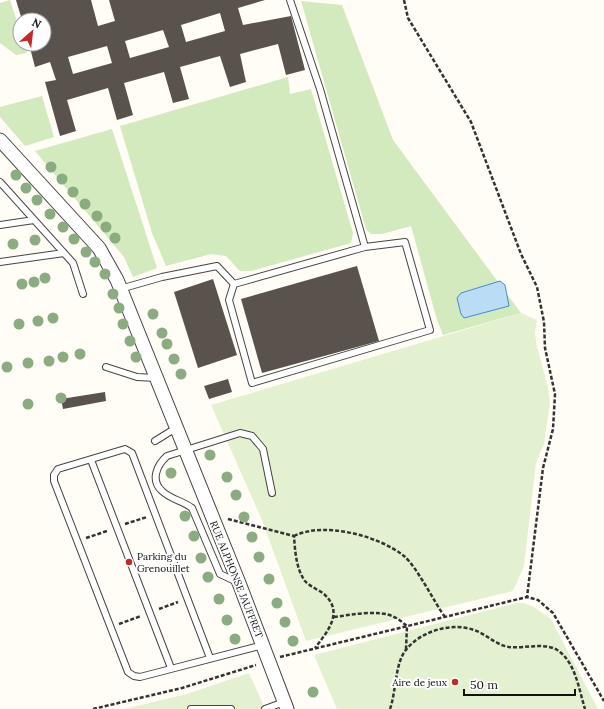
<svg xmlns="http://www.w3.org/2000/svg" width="604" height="709" font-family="Lora,serif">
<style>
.green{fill:#d3eabe}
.pitch{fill:#e4f1d0}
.water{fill:#badcf5;stroke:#438ecb}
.building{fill:#59524d;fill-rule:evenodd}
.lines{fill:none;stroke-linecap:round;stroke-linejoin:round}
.service-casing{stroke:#444;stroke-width:8}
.minor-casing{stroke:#444;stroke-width:15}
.path{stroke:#333;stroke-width:2.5;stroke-dasharray:4 2;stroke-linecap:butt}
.service{stroke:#fff;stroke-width:6}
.minor{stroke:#fff;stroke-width:13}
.tree{fill:#8bac80}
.poi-dot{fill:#bf2a2a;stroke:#fff;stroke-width:1.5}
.labels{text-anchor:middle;stroke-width:4;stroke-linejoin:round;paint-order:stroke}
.poi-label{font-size:10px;fill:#111;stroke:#fff;text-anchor:start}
.street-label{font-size:10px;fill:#111;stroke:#fff}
</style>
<rect width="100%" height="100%" fill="#fffdf5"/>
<path class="green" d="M10,0L20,30V44H24L27,53L16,55L0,43V3Z
M301,1L342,5L393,140L521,313L443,335L437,320L411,226L382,234H371L366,229Z
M288,77L290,94L311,89L353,233L351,243L251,271H240L226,256L211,254L166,266L152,233L120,126Z
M42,96L54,137L25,146L0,117V107Z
M112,129L157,268L133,277L124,257L35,151Z"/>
<path class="pitch" d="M521,313L537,320L535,333L537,347L548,387L550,403L544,444L536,463L524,566L513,591L306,641L262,520L211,405Z
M517,603H524L534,607L551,619L598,709H337L314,655Z
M249,673L265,709H124L187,694Z"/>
<path class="water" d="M500,281L505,285L509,306L464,318L461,314L457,298L461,293Z"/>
<path class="building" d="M16,0H91L98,26L115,21L109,0H265L238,8L243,25L291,16L305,70L286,75L278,44L240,54L246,82L230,87L220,56L180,67L189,99L173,103L164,72L124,83L133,115L117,120L108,88L67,100L76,131L60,136L45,82L56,80L50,62L35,67L29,44H44V20H22ZM220,13L225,31L186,42L181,25ZM163,30L169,47L130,58L125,41ZM107,46L112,63L73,74L68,57Z
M357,266L379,341L262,373L241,299Z
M213,279L237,355L198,368L174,292Z
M228,379L232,392L209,399L204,386Z
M105,392L106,401L63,409L61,399Z"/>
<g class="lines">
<defs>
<path id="service" d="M0,182L73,263L83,294
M0,225L34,220
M0,262L64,253
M234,284L229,300L252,383L430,330L405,242L365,247
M120,289L162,277L217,266L234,284L365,247L320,89L290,0
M106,367L137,377L156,378
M155,441L176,428
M91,460L171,668
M237,582L220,574L192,508C183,501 170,499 162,491C150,480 157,465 167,456L240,433L252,436L263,449L272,493
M210,658L132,453L125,449L58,469L54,475V481L128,672L134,676L140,677L263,645
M191,709H231
M265,709L284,702"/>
<path id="minor" d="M0,140L99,248L117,280L239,583L287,709"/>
</defs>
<use href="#service" class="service-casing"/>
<use href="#minor" class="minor-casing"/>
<path class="path" d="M404,0L408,18L471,122L521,254L537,287L544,322L545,348L555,394L553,429L543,468L527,597
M228,519L294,536C295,550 296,569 305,581C310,587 320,590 325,595C344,613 327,632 315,648
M125,524L147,517
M294,536C324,521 379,536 404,556C417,567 434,602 445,617
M86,538L107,531
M159,609L178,602
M334,617C350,615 380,609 394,617C399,619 403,623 407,626L406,649
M119,624L141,616
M280,657L527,597L538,600L553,613L604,701
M93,709L182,688L256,665
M390,709C396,692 395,665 405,651C420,631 451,622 474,630C486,634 496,645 509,647C525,649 547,641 560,652C576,665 579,690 585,709"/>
<use href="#service" class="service"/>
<use href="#minor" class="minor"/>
</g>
<g class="tree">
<circle cx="51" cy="167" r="5.5"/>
<circle cx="16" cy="175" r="5.5"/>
<circle cx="62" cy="179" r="5.5"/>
<circle cx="26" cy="188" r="5.5"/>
<circle cx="73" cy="192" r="5.5"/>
<circle cx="37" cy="200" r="5.5"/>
<circle cx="85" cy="204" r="5.5"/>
<circle cx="50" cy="214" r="5.5"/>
<circle cx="97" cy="216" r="5.5"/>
<circle cx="63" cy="227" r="5.5"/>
<circle cx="106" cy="227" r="5.5"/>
<circle cx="115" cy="238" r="5.5"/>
<circle cx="74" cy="239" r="5.5"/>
<circle cx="35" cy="240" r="5.5"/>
<circle cx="13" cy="244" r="5.5"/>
<circle cx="86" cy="252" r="5.5"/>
<circle cx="95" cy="262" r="5.5"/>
<circle cx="105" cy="274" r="5.5"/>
<circle cx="45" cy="278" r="5.5"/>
<circle cx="34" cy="282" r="5.5"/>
<circle cx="22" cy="284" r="5.5"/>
<circle cx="113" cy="294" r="5.5"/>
<circle cx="119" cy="308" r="5.5"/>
<circle cx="153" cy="314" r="5.5"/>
<circle cx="53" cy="318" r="5.5"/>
<circle cx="38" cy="321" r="5.5"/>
<circle cx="19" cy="324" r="5.5"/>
<circle cx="123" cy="324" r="5.5"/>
<circle cx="162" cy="333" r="5.5"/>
<circle cx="130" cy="341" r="5.5"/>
<circle cx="167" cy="344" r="5.5"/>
<circle cx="80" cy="354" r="5.5"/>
<circle cx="63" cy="357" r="5.5"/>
<circle cx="136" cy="357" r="5.5"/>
<circle cx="174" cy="359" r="5.5"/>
<circle cx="49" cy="361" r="5.5"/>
<circle cx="28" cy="363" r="5.5"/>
<circle cx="7" cy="367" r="5.5"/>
<circle cx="181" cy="374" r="5.5"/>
<circle cx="61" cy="398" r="5.5"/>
<circle cx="28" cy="404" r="5.5"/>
<circle cx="210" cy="455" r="5.5"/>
<circle cx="171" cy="473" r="5.5"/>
<circle cx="227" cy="477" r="5.5"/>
<circle cx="236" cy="495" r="5.5"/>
<circle cx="185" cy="516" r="5.5"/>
<circle cx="244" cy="517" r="5.5"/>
<circle cx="194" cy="536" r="5.5"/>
<circle cx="252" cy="537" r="5.5"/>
<circle cx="259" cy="557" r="5.5"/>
<circle cx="201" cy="558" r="5.5"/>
<circle cx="208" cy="577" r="5.5"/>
<circle cx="269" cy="579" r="5.5"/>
<circle cx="219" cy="599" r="5.5"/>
<circle cx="277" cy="603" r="5.5"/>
<circle cx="227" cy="620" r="5.5"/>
<circle cx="285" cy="622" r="5.5"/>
<circle cx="235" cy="639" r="5.5"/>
<circle cx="293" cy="641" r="5.5"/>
<circle cx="313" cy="692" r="5.5"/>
</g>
<g class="poi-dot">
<circle cx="129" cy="562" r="4"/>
<circle cx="455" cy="682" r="4"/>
</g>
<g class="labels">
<g class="poi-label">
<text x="137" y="560">Parking du<tspan x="137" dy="12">Grenouillet</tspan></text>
<text x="447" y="686" text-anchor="end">Aire de jeux</text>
</g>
<g class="street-label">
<text transform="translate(237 579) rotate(68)" y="4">RUE ALPHONSE JAUFFRET</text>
</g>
</g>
<g transform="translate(32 32) rotate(28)"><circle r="19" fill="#ffffff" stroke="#a0a0a0"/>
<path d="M0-3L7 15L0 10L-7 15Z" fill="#bf2a2a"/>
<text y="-6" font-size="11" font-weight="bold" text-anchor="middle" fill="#111111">N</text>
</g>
<path d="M464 689v6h111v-6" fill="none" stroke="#111111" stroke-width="2"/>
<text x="470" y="689" font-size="12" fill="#111111" stroke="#ffffff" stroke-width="3" paint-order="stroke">50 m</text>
</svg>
